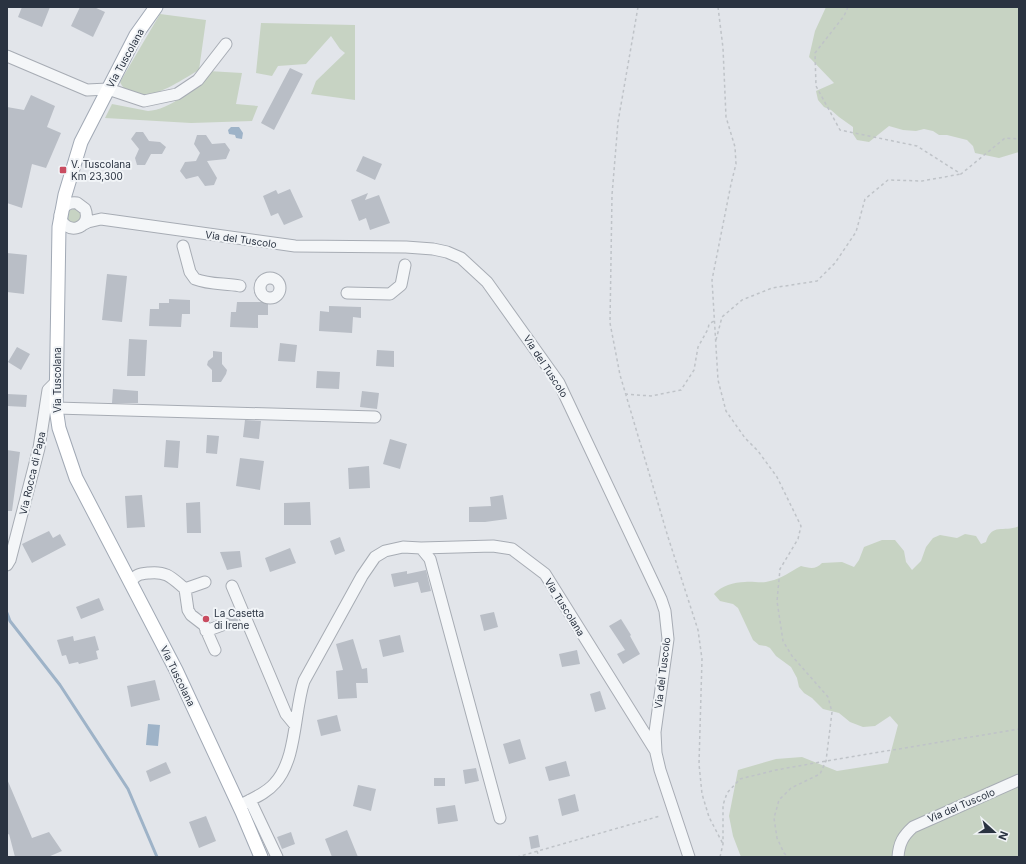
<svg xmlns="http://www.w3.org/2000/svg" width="1026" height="864" font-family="Inter,sans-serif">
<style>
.green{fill:#c7d3c3}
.water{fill:#9eb3c8}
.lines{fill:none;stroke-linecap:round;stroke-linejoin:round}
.stream{stroke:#9eb3c8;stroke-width:3}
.building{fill:#b9bec6}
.minor-casing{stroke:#a7acb4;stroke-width:13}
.major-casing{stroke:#a1a9b5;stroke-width:15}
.path{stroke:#bfc3c8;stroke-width:1.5;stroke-dasharray:3 3;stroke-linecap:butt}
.minor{stroke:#f4f6f8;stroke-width:11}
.major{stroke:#fff;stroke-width:13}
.poi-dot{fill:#c94c60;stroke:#f1f4f7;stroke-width:1.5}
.labels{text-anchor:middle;stroke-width:4;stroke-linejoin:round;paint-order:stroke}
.street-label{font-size:10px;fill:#2a3341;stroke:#f1f4f7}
.poi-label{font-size:10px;fill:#2a3341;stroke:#f1f4f7;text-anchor:start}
</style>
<rect width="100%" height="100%" fill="#e2e5ea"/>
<path class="green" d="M826,7H1019V152L999,158L975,153L973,146L967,140L947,135H939L933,131L924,129L916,131L903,130L889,126L869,142L857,140L853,134V127L839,117L831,110L824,107L818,100L816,91L834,83L809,57L815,31Z
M160,14L206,20L199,70C179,81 135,114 120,82Z
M261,23L355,25V100L311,94L316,81L345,53L340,49L331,36L306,64L278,66L272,76L256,73Z
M208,71L242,73L236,104L258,106L252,121L191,123L105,118L112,104L148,111C169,110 197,88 208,71Z
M67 216a7 7 0 1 1 14 0a7 7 0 1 1-14 0Z
M1019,526V857H741L733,836L729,816L738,770L776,759L802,757L837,771L888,763L898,725L890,716L875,726L863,727L850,722L839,713L823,709L812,698L804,693L799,687L797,678L791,667L776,656L770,648L766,646L759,645L753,640L738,608L733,604L720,601L714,594C721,586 734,582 745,582C754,581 761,584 770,581C781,579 791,571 801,566C809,568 816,570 822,563L842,562L854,567L859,560L864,547L882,540H895L904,551L906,562L912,570L921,561L926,547L933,538L940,535L957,538L965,534L976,536L981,544L986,542C992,522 1004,533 1019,526Z"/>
<path class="water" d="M231,127H239L243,133L242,139L236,138L235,135L229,134L228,130Z
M148,724L160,725L158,746L146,745Z"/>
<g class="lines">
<path class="stream" d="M7,613L10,621L60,685L128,789L157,857"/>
</g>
<path class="building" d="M22,7H50L42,27L18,17Z
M80,7H94L105,12L93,37L71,26Z
M290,68L303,74L274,130L261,123Z
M31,95L55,106L47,127L61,133L46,168L32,164L22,208L7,203V107L24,110Z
M136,132H143L149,141L160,142L166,147L162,154H151L145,165H137L135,158L139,149L131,139Z
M197,135H206L212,144L225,143L230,150L226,159L207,161L217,178L214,185L205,186L198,176L186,179L180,171L185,162L196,161L200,153L194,144Z
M363,156L382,164L375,180L356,171Z
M290,189L303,217L284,225L278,213L271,216L263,196L276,190L278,194Z
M368,193L365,200L379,195L390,223L370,230L366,218L359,221L351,200Z
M7,253L27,255L24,294L7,292Z
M107,274L127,276L122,322L102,320Z
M169,299L190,300V314H182L181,327L149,326L150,309H159V303H169Z
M237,302H268V315H258V328L230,327L231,312H236Z
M329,306L361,307V318L353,317L352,333L319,331L320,311L329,312Z
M129,339L147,340L145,376H127Z
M280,343L297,345L295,362L278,361Z
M17,347L30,354L21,370L8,362Z
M377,350L394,351V367L376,366Z
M213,351L222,352V364L227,370L226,374L221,382H212V370L207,365L208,361L213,357Z
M317,371L340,372L339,389L316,388Z
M113,389L138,391V403H112Z
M362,391L379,393L377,409L360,407Z
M7,394L27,395L26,407L7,406Z
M245,420L261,421L259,439L243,437Z
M207,435L219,436L217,454L206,453Z
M390,439L407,444L400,469L383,464Z
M166,440L180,441L178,468L164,467Z
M7,450L20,452L12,511H7Z
M240,458L264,461L260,490L236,486Z
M369,466L370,488L349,489L348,468Z
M142,495L145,527L127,528L125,496Z
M503,495L507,519L485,522H469V507L491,506L490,497Z
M200,502L201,533H187L186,503Z
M310,502L311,525H284V503Z
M49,531L53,538L60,534L66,545L32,563L22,544Z
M340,537L345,551L335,555L330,541Z
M290,548L296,563L270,572L265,558Z
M240,551L242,567L227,570L220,552Z
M426,570L431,591L421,593L418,582L394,587L391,574L407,571V574Z
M99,598L104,610L81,619L76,607Z
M494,612L498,627L484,631L480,615Z
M236,615L240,626L228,630L232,625L231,621L228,618Z
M621,619L631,635L630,636L640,654L623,664L617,654L625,650L609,626Z
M400,635L404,652L383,657L379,640Z
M73,636L74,641L95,636L99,650L96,651L98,659L79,664L78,662L69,664L66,655L62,656L57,640Z
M353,639L362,669L367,668L368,683H356L357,698L338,699L336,671L343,670L336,644Z
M577,650L580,664L562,667L559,654Z
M155,680L160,700L131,707L127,686Z
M600,691L606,709L595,712L590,694Z
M337,715L341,731L321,736L317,720Z
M520,739L526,759L509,764L503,744Z
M566,761L570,776L549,781L545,767Z
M166,762L171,773L150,782L146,771Z
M476,768L479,781L465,784L463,770Z
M434,778H445V786H434Z
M7,779L32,838L49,832L62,851L48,857H15L9,834L7,835Z
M358,785L376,789L371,811L353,806Z
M575,794L579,811L562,816L558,799Z
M455,805L458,821L438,824L436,808Z
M206,816L216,841L199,848L189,822Z
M347,830L358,857H332L325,839Z
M291,832L295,844L282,849L277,837Z
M538,835L540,847L531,849L529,837Z"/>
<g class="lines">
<defs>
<path id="minor" d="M7,56L87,90L108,89L144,101L177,94L198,80L226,44
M60,215C64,237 93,229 85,209L77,203C69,202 64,205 61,212
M82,225L88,222L101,219L295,246L406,247L433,249L447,252L461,258L487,282L559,383L661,599L665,611L668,639L655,732L656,753L660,770L689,857
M183,246L190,272L195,279C210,285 225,283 240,286
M260 288a10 10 0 1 1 20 0a10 10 0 1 1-20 0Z
M347,293L390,294L401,285L405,265
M56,408L375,417
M421,548L493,546L512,549L545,574L655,750
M7,565L10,560L39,448L48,390L56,382
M130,582C137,574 139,574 149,573C167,571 172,578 185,589L205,582
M232,586L286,714L295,725
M185,589L188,610L191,615L204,625L215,650
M206,631L225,624
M250,800L277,857
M239,806C251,799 266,794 275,783C297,759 294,711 304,681L362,576L375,557L385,551L403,547L421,548L430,559L500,818
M898,857C899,843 903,836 913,827L1019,780"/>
<path id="major" d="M156,7L136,35L81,142L65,195L59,227L56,408L59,428L76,478L176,670L242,812L261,857"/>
</defs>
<use href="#minor" class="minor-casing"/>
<use href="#major" class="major-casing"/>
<path class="path" d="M638,7L618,122L612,195L610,323L620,375L668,537L698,630L702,659L699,764L702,794L709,817L723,844
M718,7L723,48L726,117L735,147L736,164L731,184L712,280L718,380L726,411L745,438L758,451L777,477L801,526L798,539L780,569L777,601L783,641L792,656L828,697L832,712L826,761L820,774L791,788L779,800L774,818L777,838L784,853L788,857
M848,7L844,16L815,53L816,86L840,130L917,146L961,174L1005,138L1019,139
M716,340L722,317L742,300L772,288L817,281L835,263L856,232L865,199L888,180L922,181L961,174
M625,394L651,396L681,390L694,370L698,347L708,329L709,324L714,321
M537,851L539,857
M517,857L660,816
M720,857L723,844V805L727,793L740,779L776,770L826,761L1019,729"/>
<use href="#minor" class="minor"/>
<use href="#major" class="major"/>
</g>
<g class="poi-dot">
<rect x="59" y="166" width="8" height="8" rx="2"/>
<circle cx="206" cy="619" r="4"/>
</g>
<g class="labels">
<g class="street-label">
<text transform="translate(125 58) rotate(-61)" y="4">Via Tuscolana</text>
<text transform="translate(241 239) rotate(8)" y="4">Via del Tuscolo</text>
<text transform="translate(546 366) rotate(57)" y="4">Via del Tuscolo</text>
<text transform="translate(57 380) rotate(-90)" y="4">Via Tuscolana</text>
<text transform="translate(32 473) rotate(-77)" y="4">Via Rocca di Papa</text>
<text transform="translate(565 607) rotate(58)" y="4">Via Tuscolana</text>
<text transform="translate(662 673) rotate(-83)" y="4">Via del Tuscolo</text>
<text transform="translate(178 676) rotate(64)" y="4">Via Tuscolana</text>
<text transform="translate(961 805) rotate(-23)" y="4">Via del Tuscolo</text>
</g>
<g class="poi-label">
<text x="71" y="168">V. Tuscolana<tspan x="71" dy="12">Km 23,300</tspan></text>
<text x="214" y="617">La Casetta<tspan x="214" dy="12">di Irene</tspan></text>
</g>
</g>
<rect width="1026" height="864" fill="none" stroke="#2a3341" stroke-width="16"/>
<g transform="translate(994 832) rotate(111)" stroke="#f1f4f7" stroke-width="3" paint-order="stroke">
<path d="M0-3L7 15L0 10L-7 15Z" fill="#2a3341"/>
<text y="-6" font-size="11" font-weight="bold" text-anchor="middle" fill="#2a3341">N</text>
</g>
</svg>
